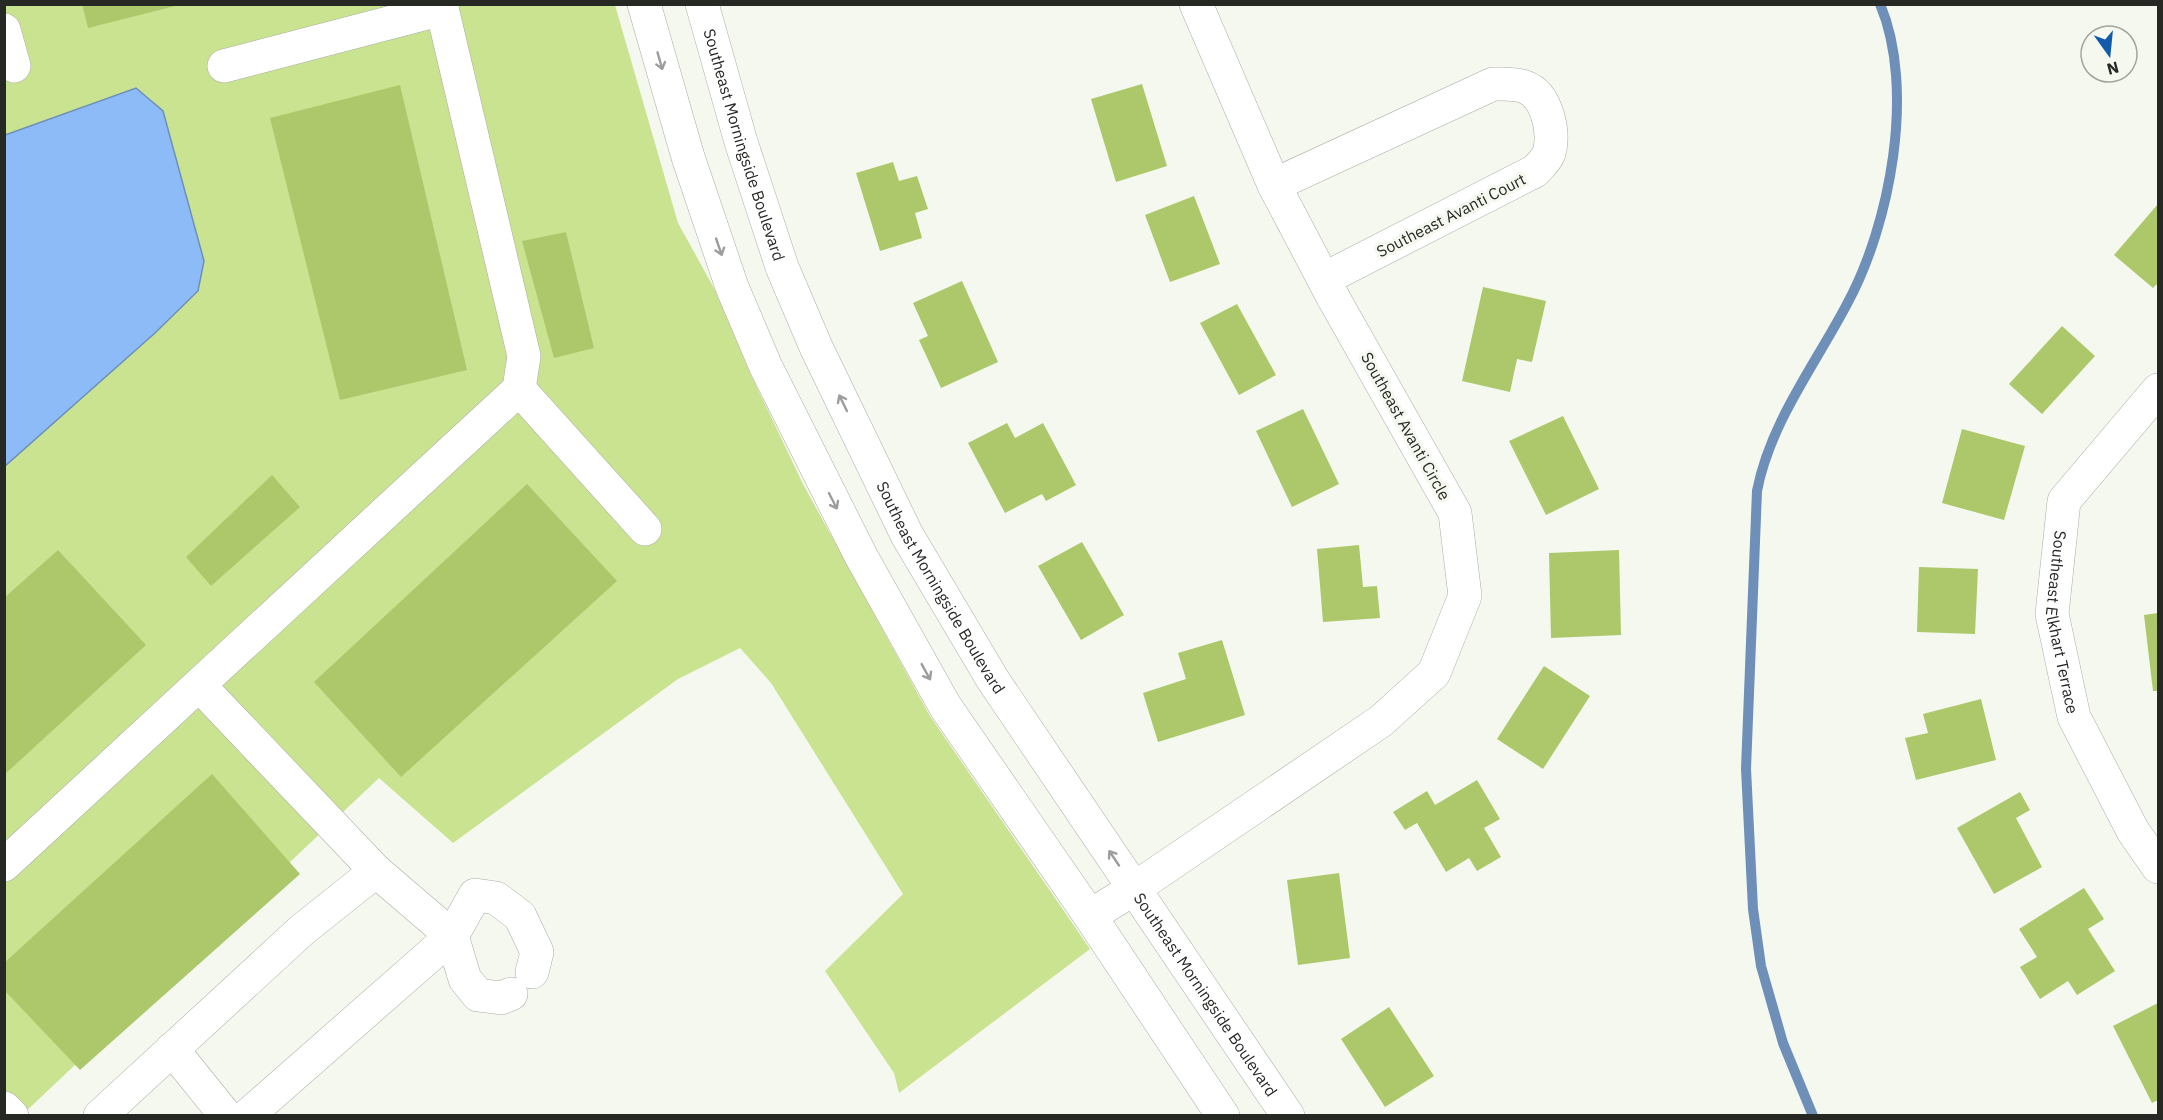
<svg xmlns="http://www.w3.org/2000/svg" width="2163" height="1120" font-family="'IBM Plex Sans',sans-serif">
<style>
.green{fill:#c9e391}
.water{fill:#8cbbf8;stroke:#6d8fb8;stroke-width:1.5}
.lines{fill:none;stroke-linecap:round;stroke-linejoin:round}
.stream{stroke:#6d8fb8;stroke-width:10}
.building{fill:#acc86a}
.minor-casing{stroke:#aaada5;stroke-width:34}
.minor{stroke:#fff;stroke-width:33}
.oneway{stroke:#9d9e9c}
.labels{text-anchor:middle;stroke-width:6;stroke-linejoin:round;paint-order:stroke}
.street-label{font-size:16px;fill:#262824;stroke:#f5f8ef}
</style>
<rect width="100%" height="100%" fill="#f5f8ef"/>
<path class="green" d="M5,5H615L678,223L715,290L751,375L803,484L930,716L1090,949L899,1093L894,1073L825,971L903,894L771,683L740,648L678,679L453,843L379,778L22,1115L5,1116Z"/>
<path class="water" d="M136,88L163,111L204,261L198,291L155,333L5,466V135Z"/>
<g class="lines">
<path class="stream" d="M1813,1116L1783,1043L1761,966L1753,909L1746,769L1757,491C1770,423 1815,365 1847,304C1890,225 1916,89 1880,4"/>
</g>
<path class="building" d="M82,4H179V5L88,28Z
M1142,84L1167,166L1116,182L1091,99Z
M400,85L467,370L340,400L270,118Z
M893,162L899,181L917,176L928,209L915,213L922,238L880,251L856,173Z
M1194,196L1220,264L1170,282L1145,215Z
M2158,204V283L2153,288L2114,255Z
M566,232L594,348L554,358L522,241Z
M962,281L998,362L941,388L919,340L928,336L913,303Z
M1483,287L1546,301L1532,362L1517,359L1510,392L1462,381Z
M1237,304L1276,375L1239,395L1200,323Z
M2062,326L2095,356L2042,414L2009,384Z
M1303,409L1339,484L1292,507L1256,431Z
M1563,416L1599,489L1546,515L1509,441Z
M1007,423L1015,438L1043,423L1076,485L1046,501L1042,494L1005,513L968,443Z
M1962,429L2025,446L2004,520L1942,503Z
M272,475L300,507L211,586L186,557Z
M527,484L617,581L401,777L314,682Z
M1082,542L1124,615L1081,640L1038,566Z
M1359,545L1363,587L1377,586L1380,618L1323,622L1317,549Z
M58,550L146,645L4,775V598Z
M1619,550L1621,635L1551,638L1549,553Z
M1919,567L1978,569L1975,634L1917,632Z
M2158,613V691H2153L2144,615Z
M1222,640L1245,715L1158,742L1143,693L1186,679L1178,653Z
M1544,666L1590,696L1543,769L1497,739Z
M1981,699L1996,760L1916,780L1905,738L1928,733L1923,714Z
M212,774L300,874L80,1070L4,990V963Z
M1477,780L1500,819L1484,828L1501,857L1477,871L1469,858L1446,872L1417,823L1405,830L1393,812L1427,791L1435,805Z
M2020,792L2030,810L2016,818L2042,867L1994,894L1957,828Z
M1339,873L1350,958L1298,965L1287,880Z
M2084,888L2104,919L2088,929L2115,971L2077,995L2068,981L2040,999L2020,967L2037,957L2019,929Z
M2158,1003V1100L2152,1103L2113,1026Z
M1389,1007L1434,1076L1385,1107L1341,1039Z"/>
<g class="lines">
<defs>
<g id="minor">
<path d="M441,4L524,356L519,389"/>
<path d="M644,4L688,157L732,287L766,367L861,556L945,706L1090,916L1223,1116"/>
<path id="s1" d="M702,4L741,142L782,267L816,347L907,535L993,680L1288,1116"/>
<path d="M4,30L14,66"/>
<path d="M224,66L442,9"/>
<path d="M1274,185L1493,84C1503,84 1515,83 1525,87C1547,95 1555,132 1549,153C1547,159 1540,166 1535,171L1324,279"/>
<path id="s2" d="M2158,390L2064,501L2052,614L2074,717L2133,831L2158,867"/>
<path d="M199,685L376,871"/>
<path d="M4,865L519,389L645,529"/>
<path d="M1090,916L1135,888L1381,721L1434,673L1465,596L1455,513L1334,299L1274,185L1196,4"/>
<path d="M172,1049L226,1116"/>
<path d="M4,1108L12,1116"/>
<path d="M100,1116L302,930L376,871L452,936L465,979L478,995L501,998L511,994"/>
<path d="M247,1116L452,936L475,895L496,898L520,916L537,952L532,972"/>
</g>
</defs>
<use href="#minor" class="minor-casing"/>
<use href="#minor" class="minor"/>
</g>
<defs><path id="oneway-shaft" d="M-6 0H5M1.5-3L5.5 0L1.5 3" fill="none" stroke-width="1.6" stroke-linecap="round" stroke-linejoin="round" transform="scale(1.5)"/></defs>
<g class="oneway">
<use href="#oneway-shaft" transform="translate(660 61) rotate(74)"/>
<use href="#oneway-shaft" transform="translate(719 247) rotate(71)"/>
<use href="#oneway-shaft" transform="translate(843 403) rotate(-116)"/>
<use href="#oneway-shaft" transform="translate(833 501) rotate(63)"/>
<use href="#oneway-shaft" transform="translate(926 672) rotate(61)"/>
<use href="#oneway-shaft" transform="translate(1114 858) rotate(-124)"/>
</g>
<g class="labels">
<g class="street-label">
<text dy="6" stroke="none"><textPath href="#s1" startOffset="147">Southeast Morningside Boulevard</textPath></text>
<text transform="translate(1451 215) rotate(-27)" y="6">Southeast Avanti Court</text>
<text transform="translate(1406 426) rotate(61)" y="6">Southeast Avanti Circle</text>
<text dy="6" stroke="none"><textPath href="#s1" startOffset="633">Southeast Morningside Boulevard</textPath></text>
<text dy="6" stroke="none"><textPath href="#s2" startOffset="268">Southeast Elkhart Terrace</textPath></text>
<text dy="6" stroke="none"><textPath href="#s1" startOffset="1119">Southeast Morningside Boulevard</textPath></text>
</g>
</g>
<rect width="2163" height="1120" fill="none" stroke="#262824" stroke-width="12"/>
<g transform="translate(2109 54) rotate(165)"><circle r="28" fill="#f5f8ef" stroke="#a2a59e" stroke-width="1.5"/>
<path d="M0-4.5L10 22L0 15L-10 22Z" fill="#115baa"/>
<text y="-9" font-size="16" font-weight="bold" text-anchor="middle" fill="#262824">N</text>
</g>
</svg>
